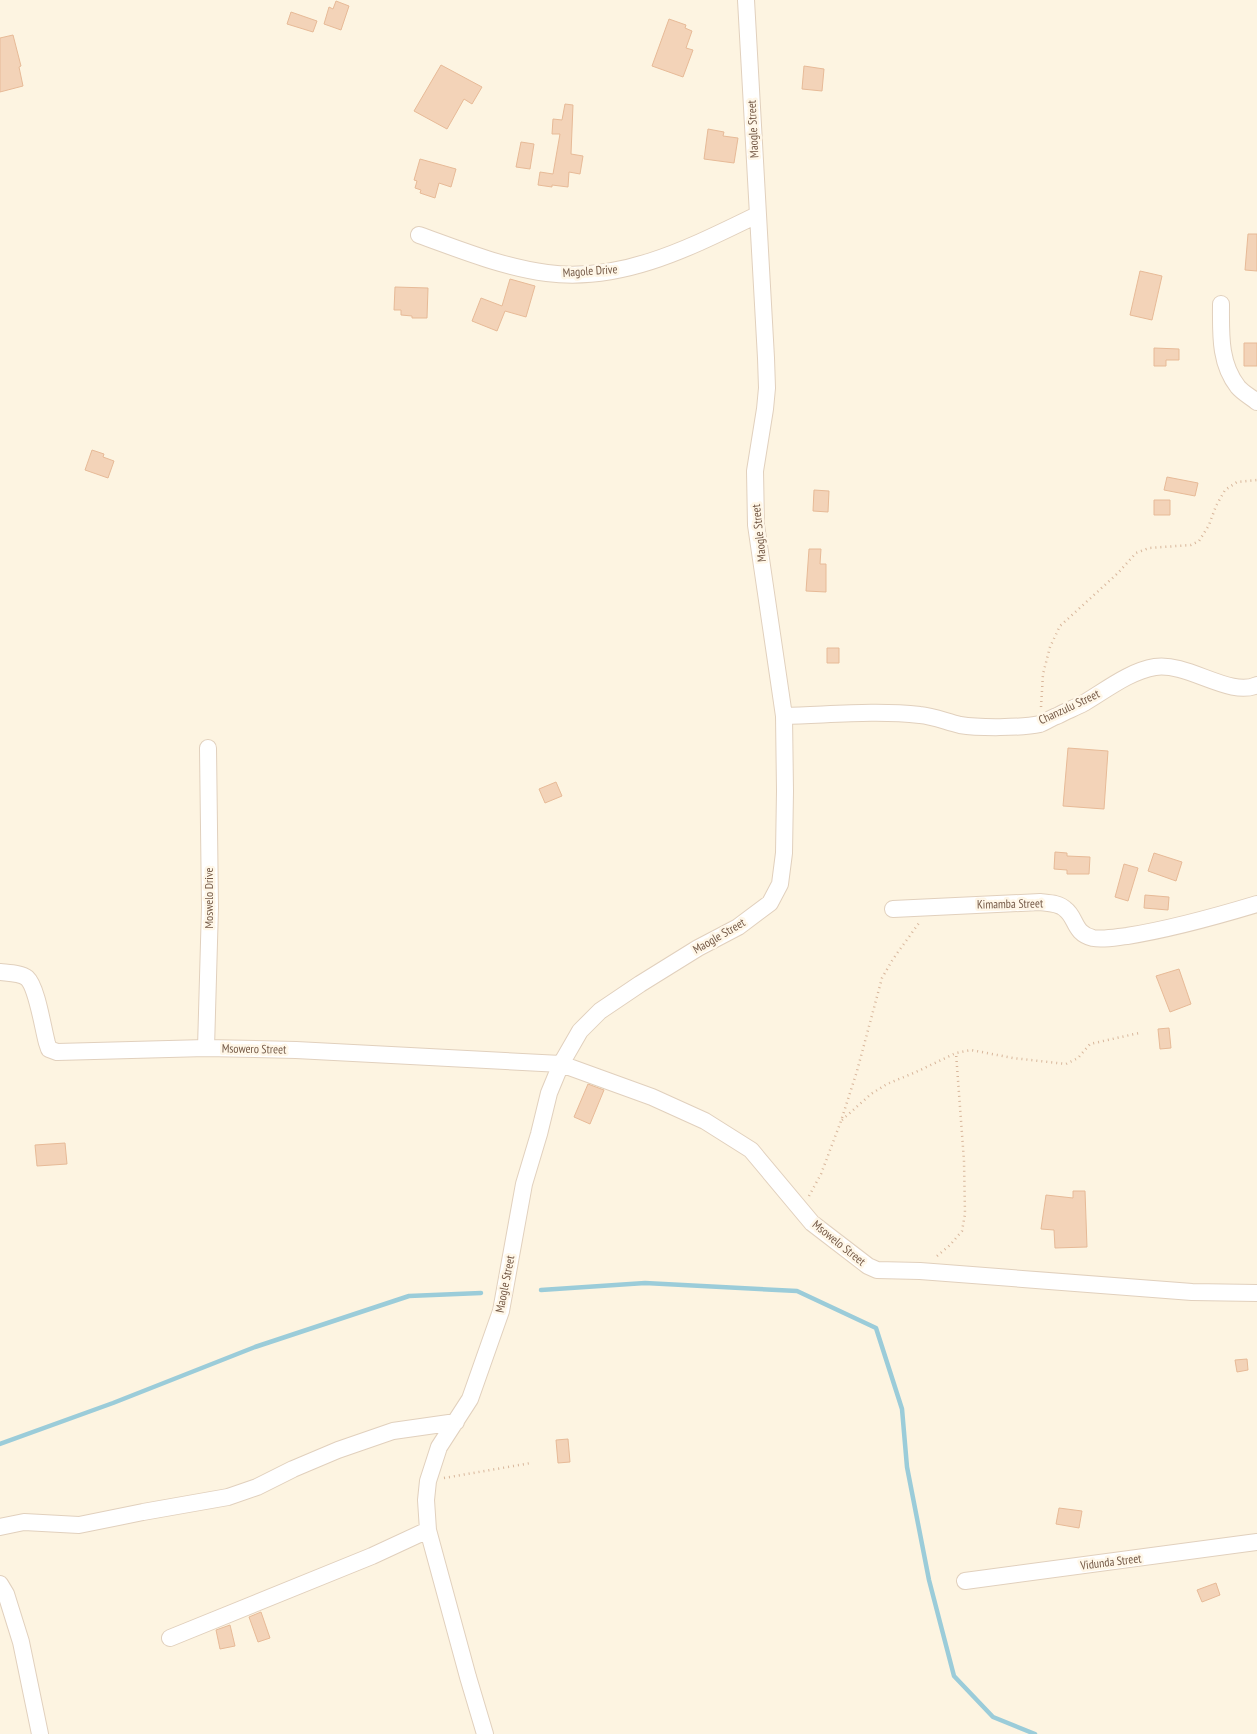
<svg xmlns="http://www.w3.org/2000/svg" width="1257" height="1734" font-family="'PT Sans Narrow',sans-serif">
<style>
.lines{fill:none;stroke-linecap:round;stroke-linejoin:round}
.stream{stroke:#9bccd9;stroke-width:4.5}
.building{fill:#f3d3b8;stroke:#e7ba97}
.minor-casing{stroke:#e1d0bd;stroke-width:18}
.path{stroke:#d8b69b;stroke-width:2.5;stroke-dasharray:1 4;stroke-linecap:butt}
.minor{stroke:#fff;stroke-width:16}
.labels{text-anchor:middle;stroke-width:5;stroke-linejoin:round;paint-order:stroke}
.street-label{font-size:12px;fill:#755a47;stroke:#fff7e8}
</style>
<rect width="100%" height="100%" fill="#fdf4e1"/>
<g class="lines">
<path class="stream" d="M541,1290L645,1283L797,1291L876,1328L902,1409L907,1467L929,1580L954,1676L993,1717L1035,1734
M0,1444L113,1403L255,1347L409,1296L481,1293"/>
</g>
<path class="building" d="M336,1L349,6L341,30L324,24L329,7L333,9Z
M291,12L317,21L313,32L287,24Z
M669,19L686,25L685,28L692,31L686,48L693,50L683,77L652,66Z
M13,35L21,66L19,67L23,86L0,92V38Z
M441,65L482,87L472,104L464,99L447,129L414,111Z
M804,66L824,69L822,91L802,89Z
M565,104L573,105L571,154L583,156L580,174L569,172L568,187L552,185V187L538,185L540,172L553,174L560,134H552L553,119L562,120Z
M708,129L724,132L723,136L738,138L734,163L704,159Z
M521,142L534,144L530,169L516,167Z
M420,159L456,169L451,187L439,183L435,198L420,193L421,190L415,188L417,181L414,180Z
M1248,234H1257V271L1245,270Z
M1140,271L1162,276L1152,320L1130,315Z
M510,279L535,286L526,317L505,311L497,331L472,321L481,298L502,306Z
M395,287L428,288L427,318H412V316L401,315V310H394Z
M1244,343H1257V366H1244Z
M1154,348L1179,349V360H1166V366H1154Z
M92,450L104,454L103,457L114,461L108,478L85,470Z
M1167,477L1198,483L1195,496L1164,490Z
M814,490L829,491L828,512L813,511Z
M1154,500H1170V515H1154Z
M809,549H821L820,564H826V592L806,591Z
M827,648H839V663H827Z
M1068,748L1108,751L1104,809L1063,806Z
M556,782L562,796L545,803L539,789Z
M1055,852L1067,853V856L1090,857L1089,874H1067V870L1054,869Z
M1154,853L1182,862L1176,881L1148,871Z
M1124,864L1138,868L1128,901L1115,897Z
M1145,895L1169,897L1168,910L1144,908Z
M1179,969L1191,1004L1170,1012L1156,976Z
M1169,1028L1171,1048L1160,1049L1158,1029Z
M588,1084L604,1090L590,1124L574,1117Z
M65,1143L67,1164L37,1166L35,1145Z
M1073,1191H1085L1087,1247L1055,1248L1054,1230L1041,1229L1046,1195L1073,1198Z
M1247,1359L1248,1370L1237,1372L1235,1360Z
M568,1439L570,1462L558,1463L556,1440Z
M1059,1508L1082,1511L1079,1528L1056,1524Z
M1216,1583L1220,1595L1202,1602L1197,1590Z
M261,1612L270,1638L258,1642L249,1617Z
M230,1625L235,1646L220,1649L216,1630Z"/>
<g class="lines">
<defs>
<path id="minor" d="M419,235C461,250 502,267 547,273C622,283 691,247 757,215
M1221,304C1221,333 1219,363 1238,387C1243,393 1251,397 1257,402
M784,716C829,715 875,710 920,715C933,716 947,722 960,725C978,728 1022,728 1040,724C1045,722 1051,718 1057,716C1066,711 1075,708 1084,703C1106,690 1130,671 1155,667C1188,662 1230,698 1257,685
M893,909L1040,902C1048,903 1059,903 1065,909C1077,918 1073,933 1093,938C1104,940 1117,937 1127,936C1171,929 1214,917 1257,904
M0,972C8,973 21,973 27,978C37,987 43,1029 47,1043L49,1049L57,1052L206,1048L296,1050L561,1064L652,1097L705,1121L751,1150L812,1223L868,1266L877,1270L920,1271L1192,1292L1257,1293
M206,1048L210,907L208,748
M0,1527L24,1522L79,1525L143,1512L228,1497L257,1487L293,1469L338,1450L393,1431L456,1422
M965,1581L1257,1542
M0,1584L6,1594L21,1642L40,1734
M170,1638L372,1556L428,1530
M485,1734L468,1677L428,1530L426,1500L428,1481L439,1447L470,1399L501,1311L524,1184L539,1134L549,1093L561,1064L580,1031L600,1011L640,984L698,948L738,927L770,903L780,884L784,853L785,791L784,716L756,525L755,471L765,409L767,388L766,358L746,0"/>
</defs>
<use href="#minor" class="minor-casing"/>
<path class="path" d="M1041,707L1043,674L1050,647L1060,626L1118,573L1136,553L1149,548L1191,545L1199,541L1209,525L1216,506L1225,490L1237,482L1257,480
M842,1120L871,1094L887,1084L916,1072L956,1053L971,1050L1013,1058L1066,1064L1078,1058L1090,1044L1139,1033
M809,1196L821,1174L841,1121L857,1071L882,978L893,959L919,923
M937,1256L950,1245L962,1231L965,1214L964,1161L956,1053
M444,1478L531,1463"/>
<use href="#minor" class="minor"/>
</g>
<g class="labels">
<g class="street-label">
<text transform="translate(753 129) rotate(-93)" y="4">Maogle Street</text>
<text transform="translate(590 271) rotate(-4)" y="4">Magole Drive</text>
<text transform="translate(759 533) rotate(-96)" y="4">Maogle Street</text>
<text transform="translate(1069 707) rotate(-25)" y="4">Chanzulu Street</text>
<text transform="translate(209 898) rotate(-90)" y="4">Moswelo Drive</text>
<text transform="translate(1010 904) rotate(-1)" y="4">Kimamba Street</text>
<text transform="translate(719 936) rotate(-30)" y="4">Maogle Street</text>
<text transform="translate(254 1049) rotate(1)" y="4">Msowero Street</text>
<text transform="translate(839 1243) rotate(39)" y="4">Msowelo Street</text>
<text transform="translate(505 1284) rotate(-79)" y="4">Maogle Street</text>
<text transform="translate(1111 1562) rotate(-7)" y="4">Vidunda Street</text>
</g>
</g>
</svg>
